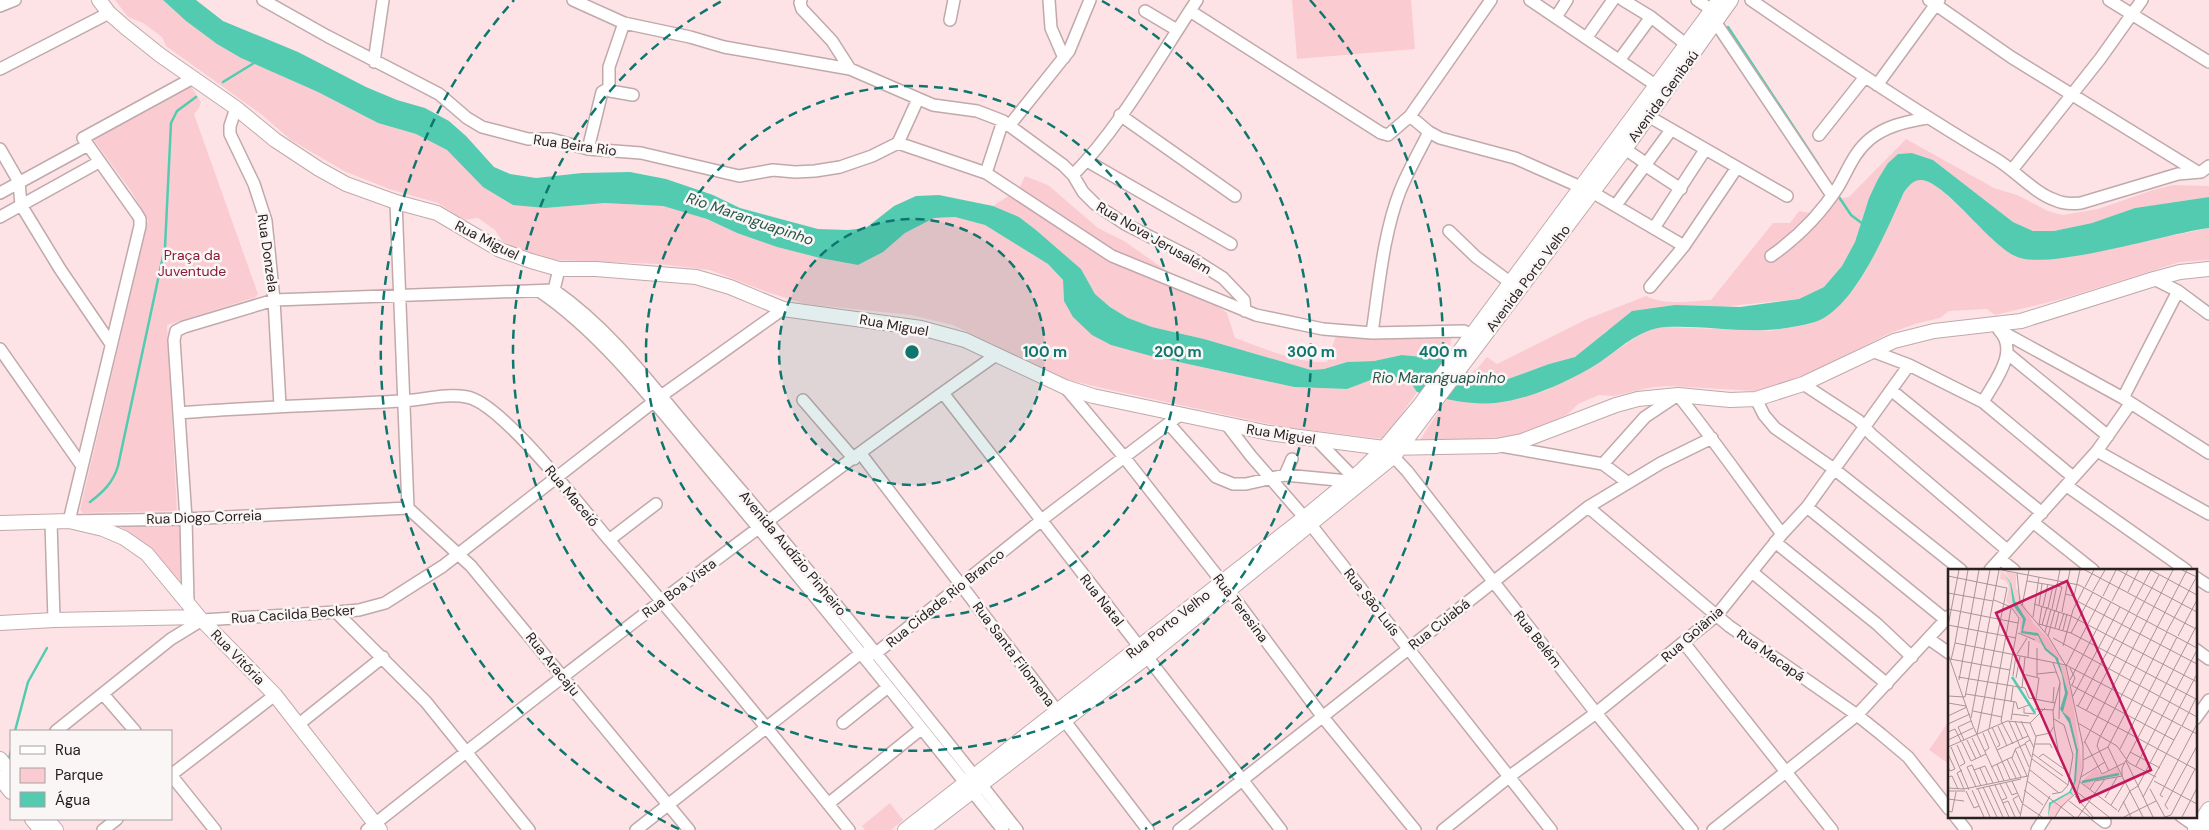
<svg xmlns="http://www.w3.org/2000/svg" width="2209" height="830" font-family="'DM Sans',sans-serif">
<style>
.green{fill:#faccd1}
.water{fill:#53cbb0}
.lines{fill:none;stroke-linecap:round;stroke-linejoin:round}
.stream{stroke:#53cbb0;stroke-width:2.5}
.minor-casing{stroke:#c1a9ab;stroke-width:14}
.major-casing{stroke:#c1a9ab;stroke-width:16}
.minor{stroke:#fff;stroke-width:11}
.major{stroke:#fff;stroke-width:14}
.ring{fill:none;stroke:#0f766e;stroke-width:2.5;stroke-dasharray:9 6}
.labels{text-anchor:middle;stroke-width:5;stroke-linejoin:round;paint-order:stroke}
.street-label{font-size:14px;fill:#292021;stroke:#fbf6f6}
.park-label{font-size:14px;fill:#881a38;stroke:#fbf6f6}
.water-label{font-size:15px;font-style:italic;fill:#25574b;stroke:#fbf6f6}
.inset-river{fill:none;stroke:#53cbb0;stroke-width:2.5}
.inset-road{fill:none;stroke:#a89597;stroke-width:1}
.view{fill:#c2185b;fill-opacity:0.15;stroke:#c2185b;stroke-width:2.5}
.inset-edge{fill:none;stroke:#292021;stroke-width:2.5}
.centre{fill:#0f766e;stroke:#fbf6f6;stroke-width:2.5}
.ring-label{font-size:15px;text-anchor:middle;font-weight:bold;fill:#0f766e;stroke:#fbf6f6;stroke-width:5;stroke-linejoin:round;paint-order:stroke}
</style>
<rect width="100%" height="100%" fill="#fde3e5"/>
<path class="green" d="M115,0H163L186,21L217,44L241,58L318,92L378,123L416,134L447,150L483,187L545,208L605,203L663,206L707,219L737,233L777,247L820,258L858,265L883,252L905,233L934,218L955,217L985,225L1048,264L1063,280L1064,301L1151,356L1294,387L1347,389L1383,375L1408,379L1417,392L1384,439L1283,427L1106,389L1068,380L953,325L911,315L806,304L770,293L710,270L659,264L557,260L531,254L503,242L495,230L478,218L464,220L438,203L389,189L344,171L291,140L261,114L166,46L162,37L143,23L128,17Z
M1292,0H1411L1415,49L1297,59Z
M191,86L201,102L199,108L194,114L258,294L256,297L167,325L177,511L83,513L80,510L148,220L131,191L93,139Z
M1906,139L1994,188L2017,195L2048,211L2062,215L2098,209L2153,190L2173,185L2209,186V197L2135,208L2092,223L2054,231H2033L2013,222L1933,160L1912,153L1898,154L1888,163L1878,179L1869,198L1855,242L1842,266L1824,287L1799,299L1720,307L1606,331L1592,345L1575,357L1549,364L1508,379L1499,381L1469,373L1476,370L1487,357L1497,364L1587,319L1646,296C1666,306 1690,301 1711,300L1773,223H1790L1799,211L1810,213L1819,202L1849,197Z
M1025,176L1048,185L1098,228L1124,241L1227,313L1235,338C1261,347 1299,364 1327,362L1338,330L1453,332L1448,354L1443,359L1402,355L1374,361L1347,362L1324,369L1311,370L1204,339L1152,327L1128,318L1110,307L1095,294L1081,269L1036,230L1019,217L993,206L1019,189Z
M1920,179L1936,185L2001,246L2024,259L2069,257L2209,228V260L2180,262L2062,299L1995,315L1987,309L1949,311L1940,318L1915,324L1890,333L1818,369L1784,383L1756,391L1669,386L1653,387L1614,396L1599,395L1578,404L1568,414L1540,428L1513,436L1482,439L1420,440L1446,400L1496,403L1545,391L1588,369L1647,330L1665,327L1769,331L1810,324L1826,317L1853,290L1865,272L1904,192L1912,182Z
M178,525L180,526V580L179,581L143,543L121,527L122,526Z
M1949,721V764L1929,750Z
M890,803L903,820L891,830H865L862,826Z"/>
<path class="water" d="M163,0H196L223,21L298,52L366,87L397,100L425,108L449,121L466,136L494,167L510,174L536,178L582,173L630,172L666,179L713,195L740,208L818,229L848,230L866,228L894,206L916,196L939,195L993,206L1019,217L1036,230L1081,269L1095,294L1110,307L1128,318L1152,327L1204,339L1311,370L1324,369L1347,362L1374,361L1402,355L1443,359L1469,373L1486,379L1499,381L1508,379L1549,364L1575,357L1632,311L1675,305L1740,307L1799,299L1824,287L1842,266L1855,242L1869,198L1878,179L1888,163L1898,154L1912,153L1933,160L2013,222L2033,231H2054L2092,223L2135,208L2209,197V228C2168,233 2046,272 2015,256C1988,243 1946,183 1922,180C1913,179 1908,187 1904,192C1887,229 1861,293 1827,316C1819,322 1808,324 1798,326C1751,336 1712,325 1666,327C1638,329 1620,349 1597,364C1568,382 1530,399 1496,403C1470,405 1442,399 1417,392L1408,379L1384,375L1347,389L1294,387L1151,356L1111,345L1092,335L1073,317L1064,301L1063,280L1048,264L985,225L955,217L934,218L905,233L883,252L858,265L820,258L777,247L737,233L707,219L663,206L605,203L545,208L513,205L483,187L447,150L416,134L378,123L318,92L241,58L217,44L186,21Z"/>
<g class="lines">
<path class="stream" d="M1728,27L1818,164
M223,82L254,63
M1839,197L1851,215L1863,224
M90,502C103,492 113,483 118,466L165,247L171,123L177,111L196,97
M15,731L28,682L47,648
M9,759L11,750"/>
<defs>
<path id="minor" d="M263,0L327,36L439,94L467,118L482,127L528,139H551L588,149L641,153L739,176L773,170L795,172L815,171L840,167L872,156L898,143L918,99
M573,0L624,23L690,37L724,47L850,69
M801,0L800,3L802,9L832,41L850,69L933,105L977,111L1003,121L1063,165L1073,175L1083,192L1095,204L1125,224L1190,257L1223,278L1244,300L1245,311
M1049,0L1051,28L1064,58
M1530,0L1657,86
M1623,0L1651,17L1687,45
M1697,0L1712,10
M1751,0C1831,55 1912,109 1996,159C2016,171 2033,192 2055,200C2063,204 2072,204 2081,203L2178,174L2201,172L2209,166
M1929,0L2011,57L2196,171
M2109,0L2209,62
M0,6L15,0
M1145,11L1177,30
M1190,11L1381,133L1388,135L1410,116L1491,0
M1556,17L1567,0
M950,20L954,0
M624,23L609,67V88L610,91L633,95
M1716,23L1829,191
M1587,37L1613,0
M1620,59L1651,17
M374,62L383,0
M0,69L109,13
M193,78L83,138L137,214L140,219V226L69,521L186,519L408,508
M1877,85L1939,0
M236,108L230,126V134L254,184L266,221L274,300L280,406
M1641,112L1787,196
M1120,115L1235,196
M1410,116L1429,132L1440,138L1515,158L1592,192L1684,246
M1009,126L1069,51L1090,0
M1819,135L1865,77
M898,143L986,173L1112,256L1256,315L1323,329L1372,333L1464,331L1473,336
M0,149L19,182L21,205L60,269L111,344
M588,149L602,92L609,88
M1625,149L1644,162L1649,168L1681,189
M1087,161L1231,244
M2012,170L2100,59L2142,0
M986,173L1003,121
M1073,175C1121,126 1159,57 1197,0
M0,193L88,145
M396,202L408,508
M1616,205L1671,130
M0,217L99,162
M1654,228L1705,150
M1449,231L1476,257L1511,283
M1771,256C1798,237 1820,215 1838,187C1848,170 1854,152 1870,139C1887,125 1907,122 1927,118
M2154,279L2178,291L2209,314
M1650,287L1684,246L1736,169
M554,290C616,333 660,397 709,453C815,576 917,703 1017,830
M539,291C606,336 664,415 716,477C813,593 908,711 1003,830
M2001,331L2123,398L2209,453
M1372,333C1379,286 1383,235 1400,191C1408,171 1419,152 1429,132
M0,349L82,466
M1872,351L1909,365L1983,402L2073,477
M2008,354L2108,436
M1803,384L1858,420L1872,435L2007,550
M1065,387L1124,457L1229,591L1322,716L1415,830
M1891,390L2042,513
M943,393L1281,830
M2123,398L2178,291
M1756,399L1764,415L1775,428L1834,469L1961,570
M803,400L854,459
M1983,402C1994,382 2020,351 1999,330
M180,413C254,407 328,405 402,401C422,400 446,393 467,397C502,403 584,511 610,541C692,636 771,732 849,830
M1169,424L1216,477L1233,484H1246L1285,475L1348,481
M1227,425L1251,456L1311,525L1551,830
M1317,440L1354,478
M1501,446L1603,464L1627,482
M1388,451L1407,471L1596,713L1692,830
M2097,451L2209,514
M861,454L1148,830
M1603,464L1645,417L1678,395C1714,440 1747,488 1782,534
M1285,475L1292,459
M2067,486L2186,570
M1588,507L1729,626L1857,715L1882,735L1908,757L1949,809
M1807,507L1946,620
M408,508L471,566L689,830
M51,522L54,620
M2034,523L2093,570
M609,540L656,504
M1775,542L1877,624L1912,657
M2000,559L2014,570
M1990,570L2097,451L2130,404
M1752,572L1887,684
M2195,577L2209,586
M188,602L186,519L174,340L176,331L184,327L274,300L554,290L559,269
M336,612L426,702L529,830
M1929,639L1949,653
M1684,643L1832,830
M2195,649L2209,659
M103,694L135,731
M2195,719L2209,700
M843,723L888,687
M299,724L383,657
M56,731L171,639L202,620L336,612L359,610L385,603L443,566L661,396L783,309
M171,775L275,695
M171,775L215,830
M828,804L921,729
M1955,816L1966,830
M2097,816L2105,822
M2181,816L2201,830
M103,830L117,819
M367,830C573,667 782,506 996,355
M636,830L861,653L875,654L1048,515L1181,414
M1179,830L1588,507L1661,463L1712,438
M1443,830L1510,776L1596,713L1717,615L1782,534L1807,507L1909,365
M1713,830L1857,715L1949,616
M2037,830L2046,816"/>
<path id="major" d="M99,0L109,13L125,27L160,55L236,108L275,140L319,169L346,184L396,202L437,213L500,250L531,261L559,269H596L696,277L730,287L783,309L921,328L965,340L1065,387L1093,396L1269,433L1384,448L1496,446L1522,441L1616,405L1638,399L1678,395L1730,400L1756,399L1803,384L1894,341L1934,331L2021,321L2154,279L2180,272L2209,269
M0,523L69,521L103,529L124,538L147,554L199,617L275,695L380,830
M0,623L54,620L199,617
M0,759L11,773
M0,778L11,792
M32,819L41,830
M47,819L56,830
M905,830L1305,517L1361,471L1384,448L1420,405L1719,0
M922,830L1147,657L1394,456L1625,149L1731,0
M2195,830L2209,809
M2207,830L2209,827"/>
</defs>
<use href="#minor" class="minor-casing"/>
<use href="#major" class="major-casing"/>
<use href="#minor" class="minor"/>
<use href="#major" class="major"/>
</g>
<circle cx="912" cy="352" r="133" fill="#0f766e" fill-opacity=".12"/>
<g class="ring">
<circle cx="912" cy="352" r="133"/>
<circle cx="912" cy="352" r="266"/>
<path d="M1102 1A399 399 0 1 1 722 1"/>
<path d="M679 829A531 531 0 0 1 514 0M1310 0A531 531 0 0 1 1145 829"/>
</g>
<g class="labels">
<g class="street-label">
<text transform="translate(1663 96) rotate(-54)" y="5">Avenida Genibaú</text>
<text transform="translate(575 145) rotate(8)" y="5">Rua Beira Rio</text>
<text transform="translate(1154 238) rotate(30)" y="5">Rua Nova Jerusalém</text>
<text transform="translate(487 240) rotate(27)" y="5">Rua Miguel</text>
<text transform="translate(268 253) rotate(82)" y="5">Rua Donzela</text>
<text transform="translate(1528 278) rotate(-53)" y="5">Avenida Porto Velho</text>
<text transform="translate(894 325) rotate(10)" y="5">Rua Miguel</text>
<text transform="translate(1281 434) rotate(9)" y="5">Rua Miguel</text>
<text transform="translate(572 496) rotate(50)" y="5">Rua Maceió</text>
<text transform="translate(204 517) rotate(-2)" y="5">Rua Diogo Correia</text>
<text transform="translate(793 553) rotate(50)" y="5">Avenida Audízio Pinheiro</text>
<text transform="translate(679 588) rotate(-37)" y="5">Rua Boa Vista</text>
<text transform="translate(945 598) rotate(-39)" y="5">Rua Cidade Rio Branco</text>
<text transform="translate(1102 600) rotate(52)" y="5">Rua Natal</text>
<text transform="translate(1372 602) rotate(52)" y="5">Rua São Luís</text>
<text transform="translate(1241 608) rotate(53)" y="5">Rua Teresina</text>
<text transform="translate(293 614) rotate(-4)" y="5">Rua Cacilda Becker</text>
<text transform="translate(1168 624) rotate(-38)" y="5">Rua Porto Velho</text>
<text transform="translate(1439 624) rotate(-38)" y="5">Rua Cuiabá</text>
<text transform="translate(1692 634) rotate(-41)" y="5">Rua Goiânia</text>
<text transform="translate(1538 639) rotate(52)" y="5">Rua Belém</text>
<text transform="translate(1014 654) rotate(53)" y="5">Rua Santa Filomena</text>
<text transform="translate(1771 655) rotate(35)" y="5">Rua Macapá</text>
<text transform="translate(238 657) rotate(46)" y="5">Rua Vitória</text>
<text transform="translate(553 664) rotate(51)" y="5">Rua Aracaju</text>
</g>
<g class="park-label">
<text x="192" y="260">Praça da<tspan x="192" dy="16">Juventude</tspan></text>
</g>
<g class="water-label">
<text transform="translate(750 219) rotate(19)" y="5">Rio Maranguapinho</text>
<text x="1439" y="383">Rio Maranguapinho</text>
</g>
</g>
<g transform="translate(1948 569)">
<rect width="249" height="249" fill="#fde3e5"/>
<path d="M53,1L62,14L65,36L75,50L73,64L88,66L108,93L93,75L72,64V48L58,32L61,19L58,12L52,10ZM57,2L68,5V18L85,54L99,68L116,94L98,79L90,64L75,62L76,46L66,32L63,14ZM112,96L117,97L124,127L134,197L129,221L106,248H100L103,235L124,222L128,210L130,178L122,149L115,143L118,130ZM169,198L173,206L146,211L141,219L133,213L148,199L154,206Z" fill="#faccd1"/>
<path d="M54,1L63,14L67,32L78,50L75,62L90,64L98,79L110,89L120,124L115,143L122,149L130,181L128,212L123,223L126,227L122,224L103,235L100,248L101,234L121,223L126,213L128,182L121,154L112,140L117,124L114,106L107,89L97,81L90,67L73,64L75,50L65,36L62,14Z" fill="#53cbb0"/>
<path class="inset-river" d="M64,108L87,144M134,213L171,205"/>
<path class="inset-road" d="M20,1L7,74L118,96L249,165M54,1L131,16L249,79M137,1L248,60M170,1L249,43M203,1L249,26M234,1L249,8M69,4L72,34L100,67L118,97L135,177V199L129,223L113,238L107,248M0,7L59,19L29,165M79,12L114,18L108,42M137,18L146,1M145,22L157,1M180,23L191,1M0,24L45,32M117,25L126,27L132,1M155,27L168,1M46,31L63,38L71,49L53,152L65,175M129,32L249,95M164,32L180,1M86,35L123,47L249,113M91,36L94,15M74,37L81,1M95,37L100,15M100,39L105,17M0,40L70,54M104,40L112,1M114,43L122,1M189,46L211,6M85,48L91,8M91,55L123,64L248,130M0,56L68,69M91,56L94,37M94,56L99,38M0,57L11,1M107,59L111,43M111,60L116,44M115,61L119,45M219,62L249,7M97,63L103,40M70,64L87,71M123,64L145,23M100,67L107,41M230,67L249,31M105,69L249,148M115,77L125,41L136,19M0,85L25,157L51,213M69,85L79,69M80,88L81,72M2,90L62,101M3,91L7,74M105,94L112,113L111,150M118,97L154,28M122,99L127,109L124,116M74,105L91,109L88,130M89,105L108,103M65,107L68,86M10,108L77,119L81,129L107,134M89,108V79M68,109L72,87M11,111L31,1M122,111L163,33M123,116L226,171M74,119L77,88M18,125L68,133L70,140L81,136M0,127L17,128L42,1M125,127L172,38M63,133L65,118M105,133L106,118M0,134L18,137M128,136L249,201M130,137L203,1M76,139V144L88,145M87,140L105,141M25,142L54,148M138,142L189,47M64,145L81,147M0,147L19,138M23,149L51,1M63,151L66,133M61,152L81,198M67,152L75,170M73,152L86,179M82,154L97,139M130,154L169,177L181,194L208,208M0,155L22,145M50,157L59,177M234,157L248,129M44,158L52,176L49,178M106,158L111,186M41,160L63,39M40,161L62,210M0,163L7,160L13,172M35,164L41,179L37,182M88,167L102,164L106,157L105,142L112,114M24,169L33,188M0,171L25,159M16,171L10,158L23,152M19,171L28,190M82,171L77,174L83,188M14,173L23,192L38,185M137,173L154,205L176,194M136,174L225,1M77,175L67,180L79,207M87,175H102L104,179M9,176L17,194L12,197M0,178L59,152L82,154L88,168L72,248M3,178L21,221M160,178L219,63M172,180L229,68M49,181L80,167M67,181L64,189L73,208M182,183L212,199M0,185L7,200L2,202L0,198M85,185L115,207M91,188L95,185L116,200M59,190L68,209M84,190L120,216M135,191L160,178M178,192L205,248M49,195L56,212M188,197L249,81M43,198L64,188M32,199L39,215M14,201L9,204L16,220M26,201L37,197L45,214M82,201L111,224M161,202L149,177L151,170L239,1M0,208L4,207L10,220M133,208L157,193M64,212L74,234M79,212L126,248M206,212L249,235M132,213L169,241M58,214L64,226L69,224M52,215L59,229L54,231M47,216L61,248M41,217L55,248M190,217L249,105M28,218L19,198L24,196L33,217M35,218L49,248M0,219L16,220L80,207M28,220L73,210M30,220L42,248M142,220L147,212L174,207L160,178M202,220L217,248M24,221L36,248M76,221L95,236M0,222H17M18,222L26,239L31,237M129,223L161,248M104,225L114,223L120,216L125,186L116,156L106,150M70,227L65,230L72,245M127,227L145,248M195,228L233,158M215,228L212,226L249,155M157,229L169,208M0,230L16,232M121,232L142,248M175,232L183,248M55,234L60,232L67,248M75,235L94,248M163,236L177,213M220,240L217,236L249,177M0,242L4,243L8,223M170,243L182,222L190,217M90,248L102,227M130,248L157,210M176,248L208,232M195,248L174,207V199L249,56M217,248L223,246L247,200M234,248L249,219"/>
<path class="view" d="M119,12L203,201L132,233L48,44Z"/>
<rect width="249" height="249" class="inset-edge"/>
</g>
<circle cx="912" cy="352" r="8" class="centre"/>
<g class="ring-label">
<text x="1045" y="357">100 m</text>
<text x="1178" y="357">200 m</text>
<text x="1311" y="357">300 m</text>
<text x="1443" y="357">400 m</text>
</g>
<rect x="10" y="730" width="162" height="90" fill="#fbf6f6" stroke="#a7a0a1"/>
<rect x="20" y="746" width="25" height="8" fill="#ffffff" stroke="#a7a0a1"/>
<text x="55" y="755" font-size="15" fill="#292021">Rua</text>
<rect x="20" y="768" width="25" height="15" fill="#faccd1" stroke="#a7a0a1"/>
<text x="55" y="780" font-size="15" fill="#292021">Parque</text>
<rect x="20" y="792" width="25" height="15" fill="#53cbb0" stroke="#a7a0a1"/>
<text x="55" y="805" font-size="15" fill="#292021">Água</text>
</svg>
